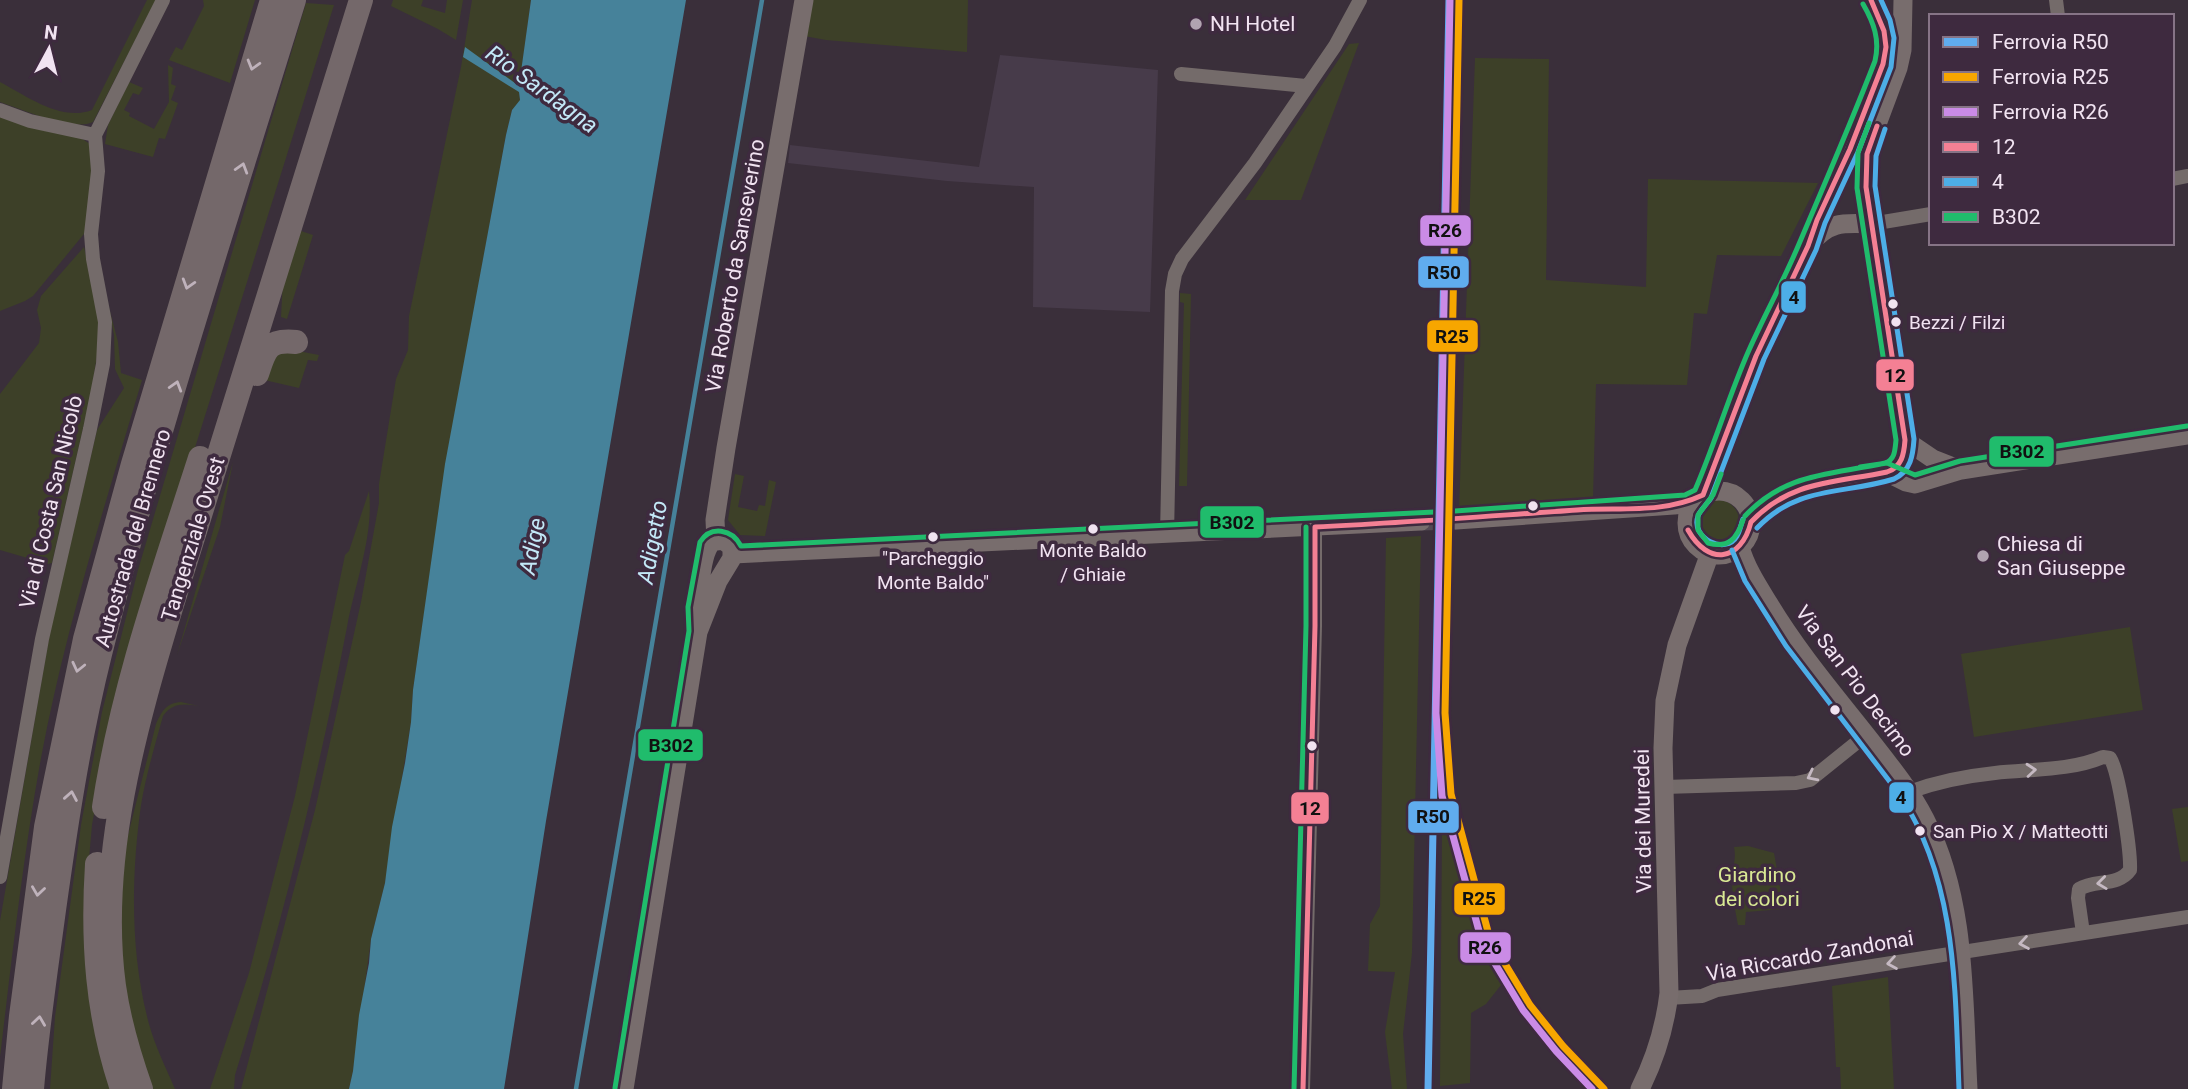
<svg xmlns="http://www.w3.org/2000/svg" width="2188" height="1089" font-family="Roboto,sans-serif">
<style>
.commercial{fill:#473b4a}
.green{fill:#3d4028}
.water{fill:#46829a}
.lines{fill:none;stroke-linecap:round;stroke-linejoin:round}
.stream{stroke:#46829a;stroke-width:4.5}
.secondary-tunnel{stroke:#554a55;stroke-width:19;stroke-dasharray:19 10;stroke-linecap:butt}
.street{stroke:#746b6a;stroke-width:14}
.secondary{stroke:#786d6d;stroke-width:19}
.highway{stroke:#74686a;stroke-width:24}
.bus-1-casing{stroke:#3e2a3f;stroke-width:10}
.bus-2-casing{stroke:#3e2a3f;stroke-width:10}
.bus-3-casing{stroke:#3e2a3f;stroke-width:10}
.bus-1{stroke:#f48094;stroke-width:5}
.bus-2{stroke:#4daee7;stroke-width:5}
.bus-3{stroke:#20bc6c;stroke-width:5}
.rail-1-casing{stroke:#3e2a3f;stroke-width:12}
.rail-2-casing{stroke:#3e2a3f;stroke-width:12}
.rail-3-casing{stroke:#3e2a3f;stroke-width:12}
.rail-1{stroke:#60acee;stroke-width:7}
.rail-2{stroke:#f7a600;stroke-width:7}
.rail-3{stroke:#ca8be6;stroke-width:7}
.oneway{stroke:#bfb2bb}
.oneway2{stroke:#c5b9c2}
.poi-dot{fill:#b1a4b1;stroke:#3e2a3f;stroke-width:2.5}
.bus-dot{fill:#f1e3f1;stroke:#3e2a3f;stroke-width:2.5}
.labels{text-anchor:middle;stroke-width:7;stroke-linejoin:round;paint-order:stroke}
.bus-label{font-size:19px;fill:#f1e3f1;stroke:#3e2a3f;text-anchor:start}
.poi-label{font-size:21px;fill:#f1e3f1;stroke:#3e2a3f;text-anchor:start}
.street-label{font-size:21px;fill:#f1e3f1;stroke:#3e2a3f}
.park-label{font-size:21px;fill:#d9e894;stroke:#3e2a3f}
.water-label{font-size:23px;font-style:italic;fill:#c3e8f7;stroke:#3e2a3f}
.line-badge{stroke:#3e2a3f;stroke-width:2.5}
.pale-badge-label{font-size:19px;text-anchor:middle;font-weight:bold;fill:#111}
</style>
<rect width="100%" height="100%" fill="#3a2f3a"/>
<path class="commercial" d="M1000,55L1158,70L1150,312L1033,307L1034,187L947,181L788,163L790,145L979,167Z"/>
<path class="green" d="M147,0H156L93,122C72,132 22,109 0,102V82C27,96 61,122 92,110Z
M203,0H255L230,83L169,60L176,47L182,50L204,6Z
M393,0H423L421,6L445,13L447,0H463L456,40L438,29L391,6Z
M472,0H531L519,89L520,101L512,110L506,135L447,457L413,690L411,722L385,883L371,939L353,1071L349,1089H241L315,810L361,602L379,503V484L396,379L408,350L409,316L461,67Z
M811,0H968L967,52L826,40L804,36Z
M306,3L334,5L193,454L107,740L92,825L87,881L114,1089H50L55,1017L81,825L102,712L138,570Z
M1359,43L1301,200H1245L1349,44Z
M1475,58L1549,59L1546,280L1646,287L1648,179L1818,183L1781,256L1717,255L1707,314L1694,313L1687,385L1596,384L1593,498L1513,503V506L1459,511Z
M168,65L173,68L171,84L176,86L171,100L178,103L165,139L159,138L153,157L105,144L108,125L129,82L143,88L139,95L133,93L124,110L130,113L129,116L154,129L169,102Z
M0,116L81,138L90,144L94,153L88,229L33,296L25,301L0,311Z
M298,230L313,235L287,319L281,317L283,279Z
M84,247L100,314V336L91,394L52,563L48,564L0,550V394L39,343L41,328L37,310L41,296Z
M1180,293L1191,294L1187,486H1179L1184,303L1180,302Z
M107,300L118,342L121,373L142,380C105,505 65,630 41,758C23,857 12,957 0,1057V921L50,632L97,430L124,388L115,369L114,335Z
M298,351L319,355L317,361L308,360L299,388L260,379L271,355Z
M233,462L220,527L177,655Z
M735,474L744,476L738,507L757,511L759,505L765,506L769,480L776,482L765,536L740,535L728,520Z
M369,491C374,536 355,583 347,627C318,778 281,928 235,1075L234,1089H210L249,973L295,796L345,555L349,551Z
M1697 521a21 21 0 1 1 42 0a21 21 0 1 1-42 0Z
M1421,536L1412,953L1403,1034L1407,1089H1392L1385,1032L1395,972L1368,971L1370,924L1380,906L1386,538Z
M2130,627L2143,710L1974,737L1961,654Z
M181,702L203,707C188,704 173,701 163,716C155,745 146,775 141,805C131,876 130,954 149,1024C155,1046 166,1068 175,1089H148L125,1002L119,922L121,863L156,724C162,711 166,703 181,702Z
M2188,807V861L2181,862L2172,809Z
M1448,828L1473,904L1505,980L1486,1004L1471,1013L1470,1083L1440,1086L1442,833Z
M1748,846L1774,853L1784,909L1746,912L1745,925H1738C1735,908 1730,888 1733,871C1734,861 1736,857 1734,847Z
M1888,977L1894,1089H1841L1840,1067H1836L1832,986Z"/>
<path class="water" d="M531,0H686L546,821L504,1089H349L353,1071L359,1015L369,963L371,939L385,883L392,827L405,763L411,722L413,690L445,464L506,135L512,110L520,100L519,92L463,57L465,47L519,86Z"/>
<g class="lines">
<path class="stream" d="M576,1089L762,0"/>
<path class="secondary-tunnel" d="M1421,521L1456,520"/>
<path class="street" d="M2056,0L2058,16
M1181,74L1306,86
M0,110L30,121L95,135
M2172,179L2188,176
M1871,224L1931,214
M1167,535L1172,291L1175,274L1182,259L1255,163L1335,46L1360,0
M1664,787L1796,783L1810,780L1866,735
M1909,792C1936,782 1966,776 1995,773C2030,769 2070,771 2103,757L2110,758C2119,771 2131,852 2130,870C2118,887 2095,879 2079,889L2078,898L2083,933
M0,877L42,639L90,429L103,364L105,322L93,259L91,234L98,171L95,135L163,0
M1668,998L1702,996L1717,990L2188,917
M1303,1089L1315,626V527"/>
<path class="secondary" d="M1810,244C1830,221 1843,223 1871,224
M1905,440L1933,459L1961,470
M1886,472C1903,466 1903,455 1905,440L1875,249L1865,172L1870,143L1898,68L1902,50L1903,0
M1687 523a32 32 0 1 1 64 0a32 32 0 1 1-64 0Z
M1703,495L1756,356L1808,246L1817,220L1850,149L1883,64C1890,41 1883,20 1871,0
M1456,520L1674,505L1688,503L1702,496
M1751,522L1772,501L1789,492L1828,481L1886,472L1906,482L1915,484L1961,470L2188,435
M716,540L715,520L726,448L804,0
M1740,547C1746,568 1758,586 1769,604C1799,654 1838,699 1874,745C1892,768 1911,792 1925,819C1967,901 1963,999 1968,1089
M733,554L1421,521
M624,1089L698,632C697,613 699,555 712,542L723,540L732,547V558L718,581L698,632
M1640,1089C1655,1059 1665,1027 1669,993L1663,748L1665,701L1677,645L1710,553"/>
<path class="highway" d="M257,374C265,350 267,339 296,342
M104,807C122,687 163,573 200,458
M97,864C92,942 97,1015 122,1089
M14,1089L21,1016L46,827L85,639L133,464L272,0
M32,1089C37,1029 46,970 54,910C66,824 79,738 100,654C155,434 227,217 294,0
M141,1089C129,1055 119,1021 114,986C97,860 135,727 171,608L361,0"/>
<defs>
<path id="bus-1" d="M1751,522C1791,480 1835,483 1887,472C1902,467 1904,454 1905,440L1866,187L1867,154L1877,126
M1315,527C1402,523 1489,516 1577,510C1620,507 1662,514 1703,495L1756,356L1808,246L1817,220L1850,149L1883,64L1886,47L1884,31L1871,0
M1688,530C1708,566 1741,562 1751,522
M1303,1089L1315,626V527"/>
<path id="bus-2" d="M1743,519C1741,524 1740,531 1737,536C1726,556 1690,538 1698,516C1700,510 1707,504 1711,498L1764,359L1816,250L1825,223L1858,152L1891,67L1894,38L1890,20L1881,0
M1757,528C1798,485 1842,495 1894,479C1911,471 1913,455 1914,439L1875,186L1876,156L1885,129
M1732,550L1745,581L1786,646L1900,795C1957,882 1955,988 1959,1089"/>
<path id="bus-3" d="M1860,467L1887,463L1915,475L1960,461L2187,426
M1721,474L1713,495L1698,515V530L1708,543C1729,549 1737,538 1743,520
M1745,516C1786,472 1831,475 1885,463C1895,460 1895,450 1896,440L1857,188L1858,153L1869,123
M615,1088L689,631L688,607L700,542C711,525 732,529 741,546L1455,511L1685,495L1695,490C1715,444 1729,395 1749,350C1765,314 1784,280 1799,244C1825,183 1851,123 1875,61C1880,40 1874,23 1863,4
M1294,1089L1306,626V527"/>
</defs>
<use href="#bus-1" class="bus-1-casing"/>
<use href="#bus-2" class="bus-2-casing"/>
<use href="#bus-3" class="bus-3-casing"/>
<use href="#bus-1" class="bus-1"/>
<use href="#bus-2" class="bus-2"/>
<use href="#bus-3" class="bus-3"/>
<defs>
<path id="rail-1" d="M1428,1089L1449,0"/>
<path id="rail-2" d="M1459,0L1445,713L1451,794L1490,939L1530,1005L1563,1046L1604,1089"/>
<path id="rail-3" d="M1450,0L1436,713L1442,796L1482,942L1523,1010L1556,1051L1592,1089"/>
</defs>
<use href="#rail-1" class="rail-1-casing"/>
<use href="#rail-2" class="rail-2-casing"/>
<use href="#rail-3" class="rail-3-casing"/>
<use href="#rail-1" class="rail-1"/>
<use href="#rail-2" class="rail-2"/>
<use href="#rail-3" class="rail-3"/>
</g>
<defs><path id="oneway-chevron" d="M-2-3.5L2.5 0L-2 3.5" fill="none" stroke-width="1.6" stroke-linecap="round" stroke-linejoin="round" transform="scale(1.75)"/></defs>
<g class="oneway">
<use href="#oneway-chevron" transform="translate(253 65) rotate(106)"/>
<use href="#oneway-chevron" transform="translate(242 168) rotate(-73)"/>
<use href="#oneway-chevron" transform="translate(188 284) rotate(107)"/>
<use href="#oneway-chevron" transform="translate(176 386) rotate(-73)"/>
<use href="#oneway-chevron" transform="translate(78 667) rotate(103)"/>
<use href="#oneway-chevron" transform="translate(71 796) rotate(-80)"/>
<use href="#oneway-chevron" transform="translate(38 891) rotate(98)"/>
<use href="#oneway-chevron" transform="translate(39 1021) rotate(-82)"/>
</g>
<g class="oneway2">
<use href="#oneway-chevron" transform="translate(2031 770) rotate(-5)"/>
<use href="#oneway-chevron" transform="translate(1812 776) rotate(153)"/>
<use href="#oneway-chevron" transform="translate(2102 883) rotate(173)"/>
<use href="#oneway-chevron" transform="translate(2024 943) rotate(171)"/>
<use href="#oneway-chevron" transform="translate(1892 963) rotate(171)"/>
</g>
<g class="poi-dot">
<circle cx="1196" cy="24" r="7"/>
<circle cx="1983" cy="556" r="7"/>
</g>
<g class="bus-dot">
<circle cx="1893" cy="304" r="6"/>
<circle cx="1896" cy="322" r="6"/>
<circle cx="1533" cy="506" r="6"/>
<circle cx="1093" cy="529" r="6"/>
<circle cx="933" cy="537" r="6"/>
<circle cx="1835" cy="710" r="6"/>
<circle cx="1312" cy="746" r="6"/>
<circle cx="1920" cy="831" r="6"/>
</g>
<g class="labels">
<g class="bus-label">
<text x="1909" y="329">Bezzi / Filzi</text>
<text x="1093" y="557" text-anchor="middle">Monte Baldo<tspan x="1093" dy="24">/ Ghiaie</tspan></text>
<text x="933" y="565" text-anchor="middle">"Parcheggio<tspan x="933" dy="24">Monte Baldo"</tspan></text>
<text x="1933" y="838">San Pio X / Matteotti</text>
</g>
<g class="poi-label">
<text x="1210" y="31">NH Hotel</text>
<text x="1997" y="551">Chiesa di<tspan x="1997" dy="24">San Giuseppe</tspan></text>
</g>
<g class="street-label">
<text transform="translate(735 266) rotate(-80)" y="7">Via Roberto da Sanseverino</text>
<text transform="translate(51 502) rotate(-77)" y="7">Via di Costa San Nicolò</text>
<text transform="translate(133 538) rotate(-74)" y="7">Autostrada del Brennero</text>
<text transform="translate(193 539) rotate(-73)" y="7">Tangenziale Ovest</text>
<text transform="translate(1855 681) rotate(53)" y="7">Via San Pio Decimo</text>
<text transform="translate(1643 821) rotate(-91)" y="7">Via dei Muredei</text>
<text transform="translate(1810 956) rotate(-10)" y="7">Via Riccardo Zandonai</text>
</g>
<g class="park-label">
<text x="1757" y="882">Giardino<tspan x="1757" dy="24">dei colori</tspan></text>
</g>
<g class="water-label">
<text transform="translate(542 89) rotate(36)" y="8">Rio Sardagna</text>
<text transform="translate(652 542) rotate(-80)" y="8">Adigetto</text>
<text transform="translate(532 546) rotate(-79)" y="8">Adige</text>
</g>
</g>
<g class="line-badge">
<rect x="1419" y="214" width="53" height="33" rx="7" fill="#ca8be6"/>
<rect x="1417" y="255" width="53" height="34" rx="7" fill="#60acee"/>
<rect x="1780" y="280" width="27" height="34" rx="7" fill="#4daee7"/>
<rect x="1426" y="319" width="53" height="34" rx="7" fill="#f7a600"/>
<rect x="1875" y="358" width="40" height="34" rx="7" fill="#f48094"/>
<rect x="1988" y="435" width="67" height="33" rx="7" fill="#20bc6c"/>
<rect x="1199" y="505" width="66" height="34" rx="7" fill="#20bc6c"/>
<rect x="637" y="728" width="67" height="34" rx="7" fill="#20bc6c"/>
<rect x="1888" y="781" width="27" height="33" rx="7" fill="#4daee7"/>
<rect x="1290" y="791" width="40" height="34" rx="7" fill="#f48094"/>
<rect x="1407" y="800" width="53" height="34" rx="7" fill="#60acee"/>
<rect x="1453" y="882" width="53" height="34" rx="7" fill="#f7a600"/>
<rect x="1459" y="931" width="53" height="33" rx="7" fill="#ca8be6"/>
</g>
<g class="pale-badge-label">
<text x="1445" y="237">R26</text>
<text x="1444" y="279">R50</text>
<text x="1794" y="304">4</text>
<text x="1452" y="343">R25</text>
<text x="1895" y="382">12</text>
<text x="2022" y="458">B302</text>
<text x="1232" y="529">B302</text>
<text x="671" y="752">B302</text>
<text x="1901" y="804">4</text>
<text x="1310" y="815">12</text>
<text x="1433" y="823">R50</text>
<text x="1479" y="905">R25</text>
<text x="1485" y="954">R26</text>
</g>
<rect x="1929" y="14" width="245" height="231" fill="#3e2a3f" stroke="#867486" stroke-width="2"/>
<rect x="1943" y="37" width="35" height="10" fill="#60acee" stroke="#867486" stroke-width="2"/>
<text x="1992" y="49" font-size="21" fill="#f1e3f1">Ferrovia R50</text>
<rect x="1943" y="72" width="35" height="10" fill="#f7a600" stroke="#867486" stroke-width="2"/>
<text x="1992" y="84" font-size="21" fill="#f1e3f1">Ferrovia R25</text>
<rect x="1943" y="107" width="35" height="10" fill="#ca8be6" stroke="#867486" stroke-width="2"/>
<text x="1992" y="119" font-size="21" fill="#f1e3f1">Ferrovia R26</text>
<rect x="1943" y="142" width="35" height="10" fill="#f48094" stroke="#867486" stroke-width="2"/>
<text x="1992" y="154" font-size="21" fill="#f1e3f1">12</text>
<rect x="1943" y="177" width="35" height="10" fill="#4daee7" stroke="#867486" stroke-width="2"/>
<text x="1992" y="189" font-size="21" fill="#f1e3f1">4</text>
<rect x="1943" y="212" width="35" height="10" fill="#20bc6c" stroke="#867486" stroke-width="2"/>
<text x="1992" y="224" font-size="21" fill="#f1e3f1">B302</text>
<g transform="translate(49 49) rotate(7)" stroke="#3e2a3f" stroke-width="5" paint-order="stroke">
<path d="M0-5L12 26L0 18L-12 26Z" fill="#f1e3f1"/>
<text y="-10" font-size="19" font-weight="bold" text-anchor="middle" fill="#f1e3f1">N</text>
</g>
</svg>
